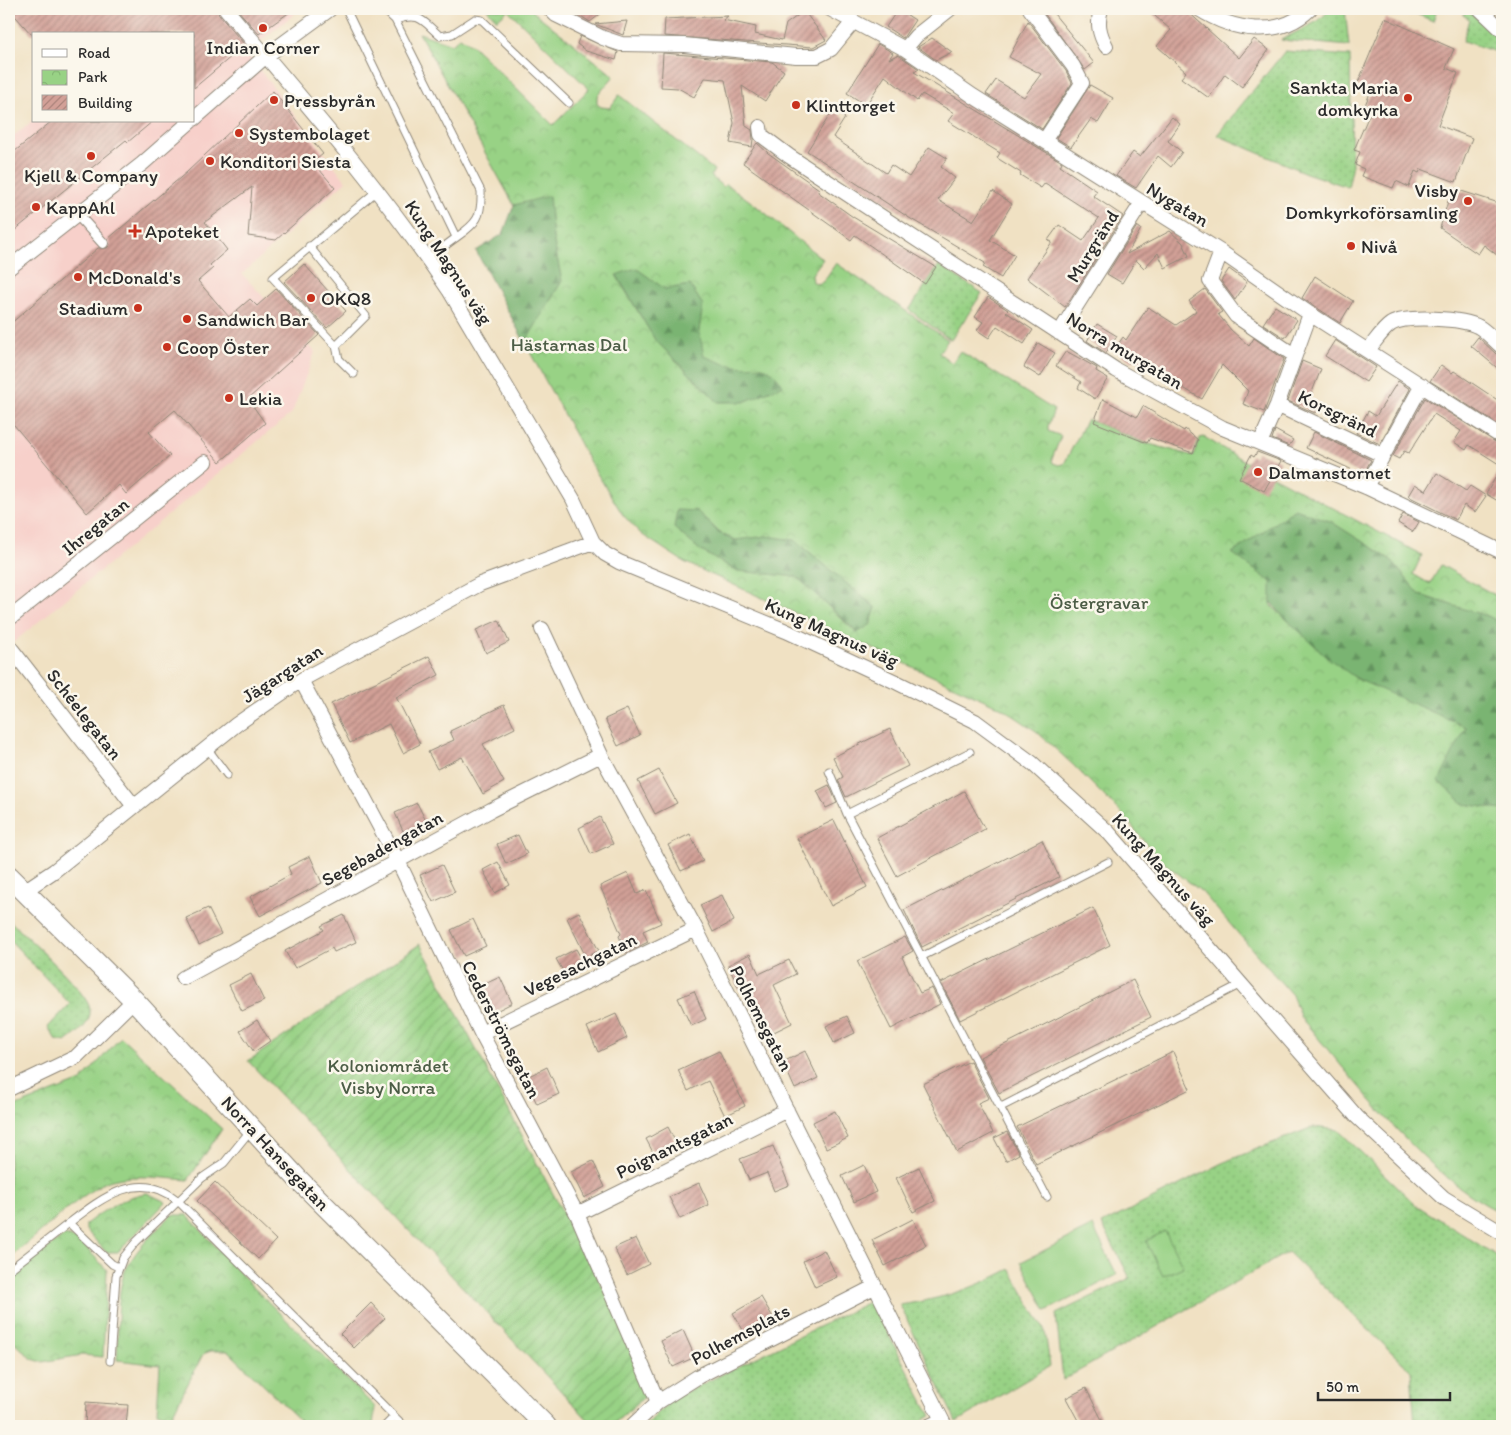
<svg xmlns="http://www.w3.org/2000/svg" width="1511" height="1435" font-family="Itim,sans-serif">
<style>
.built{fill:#f7d0ca}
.grass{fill:url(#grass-dots);stroke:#627e58}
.forest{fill:url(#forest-firs);stroke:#52704e}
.park{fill:url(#park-crowns);stroke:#627e58;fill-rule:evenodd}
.garden{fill:url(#garden-furrows);stroke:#627e58}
.pitch{fill:#98d285;stroke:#627e58}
.building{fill:url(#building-hatch)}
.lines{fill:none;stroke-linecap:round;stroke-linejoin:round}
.service-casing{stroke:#8e8677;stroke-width:9}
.pedestrian-casing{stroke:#8e8677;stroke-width:12}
.minor-casing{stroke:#8e8677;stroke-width:16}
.secondary-casing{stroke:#8e8677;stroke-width:22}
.service{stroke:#fff;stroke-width:7}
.pedestrian{stroke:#fff;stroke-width:10}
.minor{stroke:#fff;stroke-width:14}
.secondary{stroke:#fff;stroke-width:20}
.poi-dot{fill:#c8321e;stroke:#fbf7ec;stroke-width:2}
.labels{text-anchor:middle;stroke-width:5;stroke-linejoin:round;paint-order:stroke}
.poi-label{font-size:19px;fill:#2b2b2b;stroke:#fbf7ec;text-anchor:start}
.street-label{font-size:19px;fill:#2b2b2b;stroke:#fbf7ec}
.park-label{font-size:19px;fill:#4c5d46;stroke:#fbf7ec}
</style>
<defs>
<pattern id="grass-dots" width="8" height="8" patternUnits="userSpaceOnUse" patternTransform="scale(1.25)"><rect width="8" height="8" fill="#98d285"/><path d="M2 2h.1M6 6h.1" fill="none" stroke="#83b473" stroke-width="1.8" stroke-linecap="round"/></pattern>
<pattern id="forest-firs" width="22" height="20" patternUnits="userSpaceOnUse" patternTransform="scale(1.25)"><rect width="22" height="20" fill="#7ab472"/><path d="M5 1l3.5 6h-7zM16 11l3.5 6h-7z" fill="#64935e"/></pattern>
<pattern id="park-crowns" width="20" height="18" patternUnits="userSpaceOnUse" patternTransform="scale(1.25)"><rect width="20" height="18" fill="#98d285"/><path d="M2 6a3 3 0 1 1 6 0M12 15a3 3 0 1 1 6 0" fill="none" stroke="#83b473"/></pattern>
<pattern id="garden-furrows" width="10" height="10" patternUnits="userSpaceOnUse" patternTransform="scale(1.25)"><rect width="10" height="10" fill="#98d285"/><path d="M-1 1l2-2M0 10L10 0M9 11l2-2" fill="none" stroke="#83b473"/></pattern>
<pattern id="building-hatch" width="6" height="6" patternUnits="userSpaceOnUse" patternTransform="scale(1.25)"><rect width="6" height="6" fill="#d2a097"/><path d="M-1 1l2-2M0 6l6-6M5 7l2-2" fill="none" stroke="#ab837b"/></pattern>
</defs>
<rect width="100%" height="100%" fill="#fbf7ec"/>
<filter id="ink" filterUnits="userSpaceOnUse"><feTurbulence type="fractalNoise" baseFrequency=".02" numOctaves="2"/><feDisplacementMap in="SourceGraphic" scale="10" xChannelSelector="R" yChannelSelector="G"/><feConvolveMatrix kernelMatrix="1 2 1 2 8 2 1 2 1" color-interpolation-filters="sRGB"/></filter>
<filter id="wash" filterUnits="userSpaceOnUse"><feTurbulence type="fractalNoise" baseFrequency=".0096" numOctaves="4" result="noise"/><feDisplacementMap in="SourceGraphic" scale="20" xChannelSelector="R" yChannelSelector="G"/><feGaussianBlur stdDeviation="1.12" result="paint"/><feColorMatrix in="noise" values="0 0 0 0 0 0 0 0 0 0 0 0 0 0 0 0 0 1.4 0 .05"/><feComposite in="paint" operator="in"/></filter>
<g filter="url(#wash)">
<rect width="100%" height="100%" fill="#f0e1c3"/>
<path class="built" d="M26,9H301L246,52L346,181L242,274L315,352L292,413L9,646V139L34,120L194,121V34H45Z"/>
<path class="grass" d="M1331,9H1345L1349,46L1281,40L1318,21Z
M1405,9H1437L1433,21Z
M1466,9L1502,40V54L1463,41L1469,19L1463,15Z
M1285,51L1350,56L1352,169L1348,187L1306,173L1217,135Z
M939,265L982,293L951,340L909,310Z
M9,920C24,935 90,993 90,1010C91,1025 76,1034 66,1042L56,1040L48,1027L70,1004L9,939Z
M1313,1127L1338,1130L1416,1205L1502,1259V1426H1415L1411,1371L1288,1252L1063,1380L1056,1314L1130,1278L1102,1224L1229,1160Z
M1010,1269L1045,1331L1050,1366L956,1422L900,1305C945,1298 970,1290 1010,1269Z
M871,1301L931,1416L912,1426H645L672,1399Z"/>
<path class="forest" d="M549,195L553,237L562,281L525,343L476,251L503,234L514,205Z
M636,268L665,289L690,285L703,305L699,331L734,366C760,365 767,362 783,385L744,402H718L655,340L616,274Z
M1295,509L1330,521L1390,559L1420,595L1490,617L1502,624V810L1464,804L1438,781L1466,727C1430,711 1392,698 1358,679C1308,651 1266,598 1232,553Z
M677,510L697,511L719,533L735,540L767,536L795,540L876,608L870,625L858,633L797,577L737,571L701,551L674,528Z"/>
<path class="park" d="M487,9H530L614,76L597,96V104L601,107L610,108L619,95L714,170L711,176L723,187L726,184C761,207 790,235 823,259L812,274L813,282L817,284L823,282L836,263L948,340L939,353L952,363L960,351L1054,410L1048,426V431L1061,436L1052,459L1053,463L1059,465L1064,464L1087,419L1142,442L1194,456L1200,438L1204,437L1246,462L1422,555L1413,574L1430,584L1441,565L1502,599V624L1490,617L1420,595L1390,559L1330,521L1295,509L1232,553L1271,582V605L1328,658L1357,679L1466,727L1439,781L1464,804L1502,810V1213C1426,1178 1356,1081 1301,1018L1292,995L1202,892L1159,859L1122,814L1072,764L1036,731L1002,708L684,562L641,534L623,515L588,459L525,343L562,281L553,237L549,196L514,205L419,33L452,44L460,37L472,45L553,125L589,89L508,10L497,20ZM636,268L665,289L690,285L703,305L699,331L704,356C713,359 725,365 735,366C761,369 765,359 783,385L744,402H718L655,340L616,275ZM677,510L697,511L720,533L735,540L767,536L795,540L876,608L870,625L857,633L797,577L737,571L701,551L674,528Z
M121,1037L222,1129L188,1180C163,1178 136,1174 112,1180C89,1185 31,1242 9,1258V1109L81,1081Z
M147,1193L166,1202L118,1252H106L86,1230V1224C104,1210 124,1196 147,1193Z
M172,1215H187L251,1285L375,1407L373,1426H306L228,1351H211L203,1354L171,1417L157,1412L160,1365L117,1360C119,1334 115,1290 127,1267C138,1247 156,1230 172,1215Z
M65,1235L80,1241L107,1270L103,1357L82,1355L42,1362L32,1359L9,1337V1278Z"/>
<path class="garden" d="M420,944L656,1387L611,1426H594L248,1061Z"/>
<path class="pitch" d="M1093,1226L1117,1275L1046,1311L1021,1262Z
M1165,1231L1183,1267L1163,1276L1146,1241Z"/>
<g id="blocks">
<path class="building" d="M9,9H217L219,15L245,45L194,88V34H31Z
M237,9H294L259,34Z
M570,9H607L590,22Z
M898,9L915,20L903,38L886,27Z
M1041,9H1050L1094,63L1085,70Z
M1147,9H1185L1239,58L1254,39L1269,50L1242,87L1225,74L1209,98L1181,78L1186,72L1157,46L1171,30Z
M804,11L826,40L813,47L664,36L665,19L728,16L723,20L756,27L755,34L782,40L786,24Z
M1385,18L1454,49L1446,68L1458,73L1438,125L1472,138L1456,182L1421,169L1419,173L1415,171L1409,187L1396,181L1393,188L1361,176L1364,169L1355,165L1360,152L1354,150L1372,108L1365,105L1371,91L1357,85Z
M627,21L623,35L595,24Z
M1028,21L1066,71L1072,83L1042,129L986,94L996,80L1024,97L1041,74L1009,57Z
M580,36L618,52L616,60L586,51L577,44Z
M932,38L952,52L936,60L918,47Z
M878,44L893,53L889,59L897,55L900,56L919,69L914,72L1062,162L1060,166L1097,191L1093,196L1123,216L1065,307L1027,278L1052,242L1048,240L1059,225L1083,241L1099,218L1045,183L1041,188L1020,175L1021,173L997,158L1000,153L948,121L954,113L922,94L917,101L885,76L866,105L847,93Z
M663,53L772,62L784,71L765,101L742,86L746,126L752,130L753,139L752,147L730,143L734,123L725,80L705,78L694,97L678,88L661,87Z
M1090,85L1113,98L1098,123L1091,119L1071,147L1056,138Z
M273,91L323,154L313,162L335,188L276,240L248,236L252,187L205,222L227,250L210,265L213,268L198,281L229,317L250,299L257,306L276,289L319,335L248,399L265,423L220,462L175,410L149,432L170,456L126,494L119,485L87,513L9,419V325L98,248H107L110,245L108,239L187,172Z
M833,110L845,118L833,137L886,173L891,165L909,177L929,147L947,158L941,167L955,178L938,200L973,221L993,191L1012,204L990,240L1015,255L1001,278L983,267L985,263L911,219L807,151Z
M1172,117L1180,124L1168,141L1182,152L1171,167L1158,156L1136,188L1116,176L1133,152L1140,157Z
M52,121H153L128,142L126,140L9,235V156Z
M757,143L768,153L819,189L818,192L853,217L936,267L925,284L855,235L851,240L743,163Z
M1452,188L1502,204V259L1484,245L1478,254L1440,228Z
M1137,226L1141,229L1127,254L1170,231L1183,243L1189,256L1165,268L1158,253L1144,268L1136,260L1122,283L1107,274Z
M304,264L346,311L327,328L284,282Z
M1229,269L1247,282L1235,300L1221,281Z
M1315,276L1353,301L1340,323L1302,298Z
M1205,289L1222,312L1218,314L1231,330L1249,346L1254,338L1284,359L1264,412L1243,404L1248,391L1222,365L1202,399L1134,359L1132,362L1114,350L1123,337L1126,340L1148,307L1176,325L1196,311L1189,301Z
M988,297L1008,310L1006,312L1033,330L1024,344L997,326L989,338L977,330L983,322L975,317Z
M1275,306L1297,320L1285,338L1263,324Z
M1097,324L1117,336L1106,353L1087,341Z
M1478,337L1496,354L1502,356V372L1471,346Z
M1335,340L1376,367L1366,382L1325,356Z
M1038,343L1055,353L1040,377L1024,367Z
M1066,351L1097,368L1096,371L1108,378L1095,399L1078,388L1081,382L1056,366Z
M1302,361L1321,369L1309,400L1319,405L1315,413L1288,401Z
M1441,365L1452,373L1454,371L1502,403V427L1430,381Z
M1398,381L1410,389L1380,444L1356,433L1368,411L1376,416Z
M1425,398L1502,446V493L1498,501L1486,494L1502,466L1469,445L1466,450L1454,442L1461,431L1434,414L1409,453L1404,451L1399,459L1393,456Z
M1103,399L1137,417L1143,406L1184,431L1185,429L1198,440L1193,453L1150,438L1147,443L1094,422Z
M1275,430L1293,440L1289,446L1272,439Z
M1314,432L1371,460L1363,475L1306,448Z
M1257,452L1281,461L1264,491L1239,478L1251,455L1254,457Z
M1437,473L1466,491L1470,486L1486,496L1475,512L1464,505L1456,520L1408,496L1415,484L1426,491Z
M1403,514L1419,522L1413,532L1398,523Z
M499,620L509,642L486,653L476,630Z
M429,656L439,675L396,697L420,744L403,753L389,724L350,743L331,704Z
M504,705L515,728L483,744L504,782L483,794L462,757L437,769L428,752L454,740L450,731Z
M627,709L640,735L618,746L605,719Z
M890,729L908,766L846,797L838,780L843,777L833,757Z
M659,770L677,803L655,814L638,781Z
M829,785L837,803L826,808L817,791Z
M964,791L985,829L897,876L877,838Z
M417,803L430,829L407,840L395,813Z
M600,817L613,844L591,854L579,828Z
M834,820L867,887L831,906L797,838Z
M690,834L703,861L681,871L668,845Z
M518,835L527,854L506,864L497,844Z
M1042,840L1059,877L922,947L904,910Z
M310,856L322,883L260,916L250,897L291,874L288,867Z
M498,862L510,885L495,893L483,870Z
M442,865L455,892L433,902L420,875Z
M628,873L637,894L646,890L661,923L643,931L648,942L626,953L619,936L621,934L600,886Z
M722,895L734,921L713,932L700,905Z
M208,908L221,934L199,945L186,918Z
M1093,908L1110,945L960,1020L941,983Z
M579,912L599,951L586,957L567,918Z
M344,915L356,942L334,952L332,948L295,968L285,951L324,930L321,926Z
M473,919L486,946L464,956L451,930Z
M905,937L913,951L902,957L920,993L932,988L940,1004L891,1029L857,961Z
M576,949L586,967L567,978L556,959Z
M750,954L759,974L789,960L796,974L774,985L792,1023L770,1034L748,988L740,991L728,965Z
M251,974L264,1001L242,1011L229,985Z
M500,977L512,1003L490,1014L478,987Z
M1133,980L1151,1017L999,1093L980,1057Z
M694,991L706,1019L691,1026L678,998Z
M616,1014L627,1038L598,1052L587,1027Z
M847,1016L855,1033L834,1043L826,1026Z
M257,1020L270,1041L254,1052L240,1031Z
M719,1051L745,1106L725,1116L708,1081L688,1091L678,1070Z
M805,1051L818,1078L795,1089L783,1062Z
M1173,1052L1190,1089L1036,1164L1017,1127Z
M970,1061L989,1098L978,1103L993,1133L957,1152L923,1084Z
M547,1067L559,1094L537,1104L525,1078Z
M835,1111L848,1138L826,1148L813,1122Z
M668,1127L678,1147L656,1158L646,1139Z
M1007,1132L1019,1154L1006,1161L994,1138Z
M773,1146L789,1185L774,1191L767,1173L749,1180L740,1159Z
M593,1161L605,1187L584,1198L571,1172Z
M864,1165L876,1192L854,1202L842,1176Z
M919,1167L935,1201L913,1212L896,1178Z
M215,1182L276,1240L258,1259L197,1201Z
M699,1183L709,1205L680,1219L669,1197Z
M913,1219L926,1245L885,1266L872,1240Z
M636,1238L649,1264L627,1275L614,1248Z
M824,1250L837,1277L815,1287L803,1261Z
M761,1297L774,1319L746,1335L733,1313Z
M371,1303L385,1318L354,1348L340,1334Z
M683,1330L695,1357L673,1367L661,1341Z
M1086,1388L1105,1426H1081L1066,1398Z
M86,1402L128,1405L126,1426H85Z"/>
</g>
</g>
<g filter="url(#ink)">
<use href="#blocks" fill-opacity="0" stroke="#8e8677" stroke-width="1"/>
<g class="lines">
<defs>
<path id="service" d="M346,9L456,237
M383,9L395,20L481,191C482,217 477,223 457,237C447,244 437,252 428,259
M395,20C420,12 422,20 440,36L452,34L475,19L482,20L569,103
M309,246L366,316L336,346
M354,374L339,359L336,346L273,278L378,190
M207,748L227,775
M829,771L847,814L1047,1197
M847,814L970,752
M923,956L1108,862
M1001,1107L1241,984
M69,1223L112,1264L118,1267
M9,1270C27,1256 45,1242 64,1227C97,1202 138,1166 178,1201L404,1426
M110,1361L116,1276L123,1258L136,1242L202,1178L224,1163L250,1131
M385,1426L394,1417"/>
<path id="pedestrian" d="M77,214L103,243"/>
<path id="minor" d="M226,9C304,101 382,190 449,290L573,499L593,542L605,554L619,562L786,631L898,683L975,721L1032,763L1109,833L1357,1117L1444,1198L1502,1233
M550,9L556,15L603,38L621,44L684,45L796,56H817L831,49L853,22
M830,9L905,49L973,96L1221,252L1310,314L1502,437
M1030,9L1073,66L1082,83L1044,141
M1101,9C1097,23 1099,33 1106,46
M1199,9C1233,31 1279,39 1310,9
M1480,9L1502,30
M905,49L916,36L950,9
M194,119L266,56L330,9
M760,127L761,135L789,156L1116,370L1223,428L1366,487L1502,552
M1221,252L1210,281L1236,316L1294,355
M9,268L142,164L191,121
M1059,333L1141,204
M1368,350C1375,342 1382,330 1391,324C1406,315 1463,318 1479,327C1487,332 1495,341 1502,347
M1277,405L1382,455
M1260,443L1277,405L1310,314
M1366,487L1422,385
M9,619L205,462
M542,629L601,755L696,929L945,1426
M9,646L133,805
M301,680L398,861L481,1033L577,1214L658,1402
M24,891L54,871L237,724L301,680L480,584L593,542
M183,978L491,810L601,755
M481,1033L696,929
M9,1089L76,1057L134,1000
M577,1214L787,1110
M632,1426L658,1402L699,1376L874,1287
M929,1426L942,1420"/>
<path id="secondary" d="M9,876L134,1000L297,1178L546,1426"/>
</defs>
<use href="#service" class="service-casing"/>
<use href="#pedestrian" class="pedestrian-casing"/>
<use href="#minor" class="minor-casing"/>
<use href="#secondary" class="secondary-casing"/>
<use href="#service" class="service"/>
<use href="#pedestrian" class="pedestrian"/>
<use href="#minor" class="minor"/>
<use href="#secondary" class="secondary"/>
</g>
</g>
<g class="poi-dot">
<circle cx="263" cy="28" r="5"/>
<circle cx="1408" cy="98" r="5"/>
<circle cx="274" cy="100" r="5"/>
<circle cx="796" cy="105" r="5"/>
<circle cx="239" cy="133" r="5"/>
<circle cx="91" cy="156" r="5"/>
<circle cx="210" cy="161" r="5"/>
<circle cx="1468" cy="201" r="5"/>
<circle cx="36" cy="207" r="5"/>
<path d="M132.5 223.5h5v5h5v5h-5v5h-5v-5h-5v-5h5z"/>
<circle cx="1351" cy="246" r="5"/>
<circle cx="78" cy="277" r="5"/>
<circle cx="311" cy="298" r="5"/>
<circle cx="138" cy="308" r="5"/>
<circle cx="187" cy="319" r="5"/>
<circle cx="167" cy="347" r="5"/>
<circle cx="229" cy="398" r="5"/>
<circle cx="1258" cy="472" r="5"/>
</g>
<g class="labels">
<g class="poi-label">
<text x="263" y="54" text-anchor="middle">Indian Corner</text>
<text x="1398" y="94" text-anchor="end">Sankta Maria<tspan x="1398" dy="22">domkyrka</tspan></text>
<text x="284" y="107">Pressbyrån</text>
<text x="806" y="112">Klinttorget</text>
<text x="249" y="140">Systembolaget</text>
<text x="220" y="168">Konditori Siesta</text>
<text x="91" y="182" text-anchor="middle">Kjell &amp; Company</text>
<text x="1458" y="197" text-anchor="end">Visby<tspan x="1458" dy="22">Domkyrkoförsamling</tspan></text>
<text x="46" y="214">KappAhl</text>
<text x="145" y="238">Apoteket</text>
<text x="1361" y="253">Nivå</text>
<text x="88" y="284">McDonald's</text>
<text x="321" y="305">OKQ8</text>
<text x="128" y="315" text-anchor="end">Stadium</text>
<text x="197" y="326">Sandwich Bar</text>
<text x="177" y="354">Coop Öster</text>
<text x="239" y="405">Lekia</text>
<text x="1268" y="479">Dalmanstornet</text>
</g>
<g class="street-label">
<text transform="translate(1178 204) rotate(31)" y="7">Nygatan</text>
<text transform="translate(1092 246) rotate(-58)" y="7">Murgränd</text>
<text transform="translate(449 262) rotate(57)" y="7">Kung Magnus väg</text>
<text transform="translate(1125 350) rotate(31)" y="7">Norra murgatan</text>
<text transform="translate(1338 413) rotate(26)" y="7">Korsgränd</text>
<text transform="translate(95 526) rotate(-39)" y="7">Ihregatan</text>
<text transform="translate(832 632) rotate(24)" y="7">Kung Magnus väg</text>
<text transform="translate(282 673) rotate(-33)" y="7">Jägargatan</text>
<text transform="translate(85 714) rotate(52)" y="7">Schéelegatan</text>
<text transform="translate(382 848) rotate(-29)" y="7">Segebadengatan</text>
<text transform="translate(1164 869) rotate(48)" y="7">Kung Magnus väg</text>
<text transform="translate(580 964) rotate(-26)" y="7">Vegesachgatan</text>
<text transform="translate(762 1018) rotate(63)" y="7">Polhemsgatan</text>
<text transform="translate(502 1029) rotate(63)" y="7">Cederströmsgatan</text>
<text transform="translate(674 1145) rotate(-26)" y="7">Poignantsgatan</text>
<text transform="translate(276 1153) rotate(47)" y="7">Norra Hansegatan</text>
<text transform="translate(740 1334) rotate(-28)" y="7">Polhemsplats</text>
</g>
<g class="park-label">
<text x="569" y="351">Hästarnas Dal</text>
<text x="1099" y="609">Östergravar</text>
<text x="388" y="1072">Koloniområdet<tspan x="388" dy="22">Visby Norra</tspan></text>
</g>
</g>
<rect width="1511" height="1435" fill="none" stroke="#fbf7ec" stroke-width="30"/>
<rect x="32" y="32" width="162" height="90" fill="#fbf7ec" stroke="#a8a59f"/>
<rect x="42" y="49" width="25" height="8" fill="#ffffff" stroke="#a8a59f"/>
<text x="78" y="58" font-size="15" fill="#2b2b2b">Road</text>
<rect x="42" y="70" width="25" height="15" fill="url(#park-crowns)" stroke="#a8a59f"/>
<text x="78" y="82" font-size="15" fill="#2b2b2b">Park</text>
<rect x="42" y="95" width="25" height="15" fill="url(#building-hatch)" stroke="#a8a59f"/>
<text x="78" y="108" font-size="15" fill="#2b2b2b">Building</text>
<path d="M1318 1392v8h132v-8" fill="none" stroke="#2b2b2b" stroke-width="2.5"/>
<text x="1326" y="1392" font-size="15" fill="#2b2b2b" stroke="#fbf7ec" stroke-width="4" paint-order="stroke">50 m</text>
</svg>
